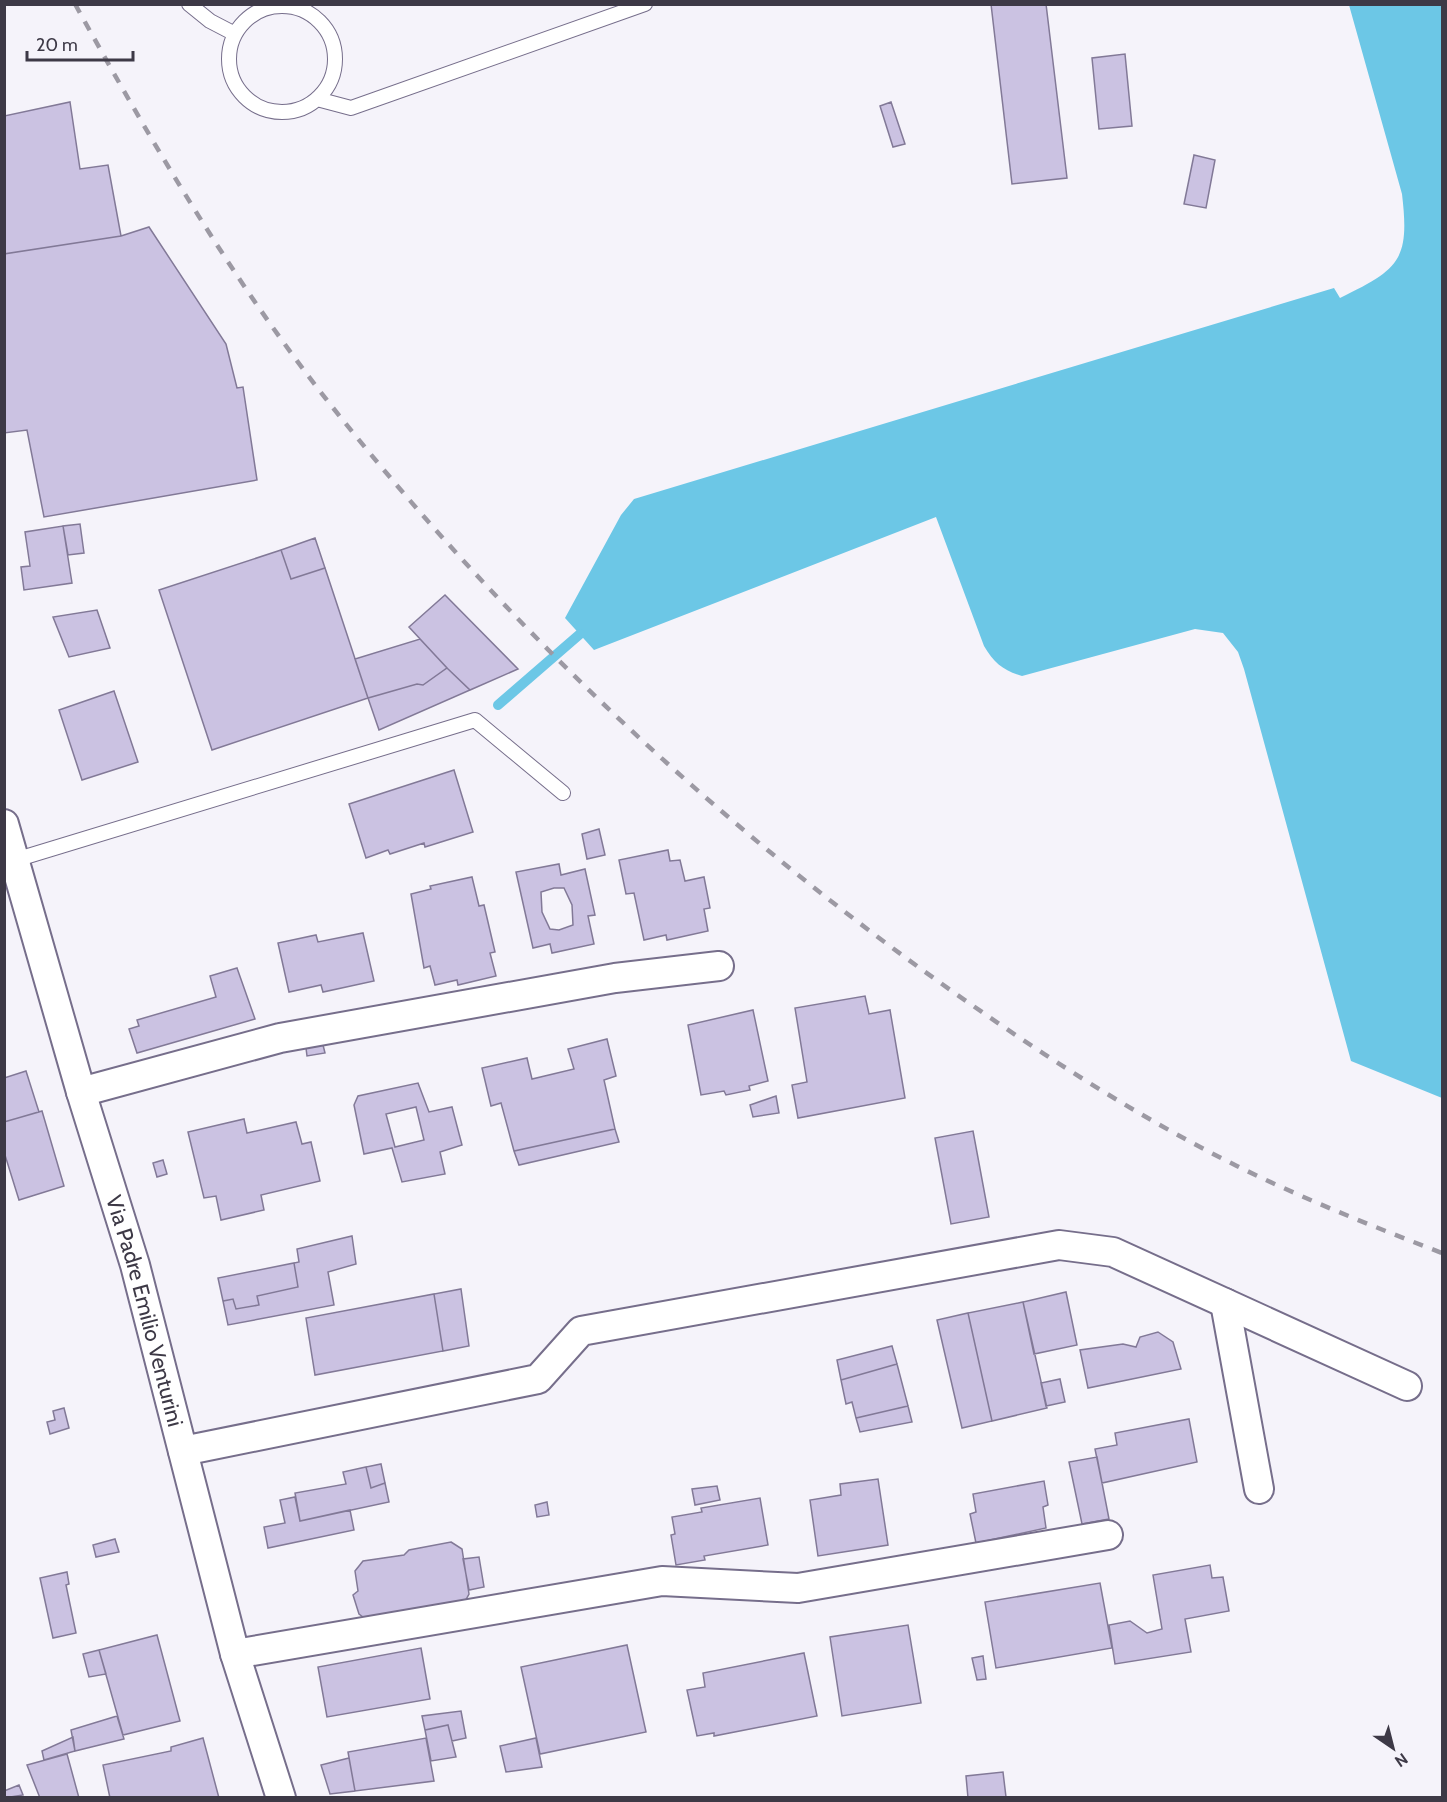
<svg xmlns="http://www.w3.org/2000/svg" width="1447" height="1802" font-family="Cabin,sans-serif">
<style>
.water{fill:#6cc7e6}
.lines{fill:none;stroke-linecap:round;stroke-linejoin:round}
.stream{stroke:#6cc7e6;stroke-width:10}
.building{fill:#cbc2e2;stroke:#827997;stroke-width:1.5;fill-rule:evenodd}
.service-casing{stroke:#766e8b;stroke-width:16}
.minor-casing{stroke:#766e8b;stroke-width:32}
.service{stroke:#fff;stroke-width:14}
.minor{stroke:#fff;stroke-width:28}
.rail{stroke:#9c99a3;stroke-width:4.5;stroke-dasharray:10 10;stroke-linecap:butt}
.labels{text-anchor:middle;stroke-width:6;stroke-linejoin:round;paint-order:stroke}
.street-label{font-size:22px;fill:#3d3946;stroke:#f5f3fa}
</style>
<rect width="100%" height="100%" fill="#f5f3fa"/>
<path class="water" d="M1349,5H1442V1098L1351,1061L1244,669L1238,652L1223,633L1195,629L1022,676C1004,671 994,663 984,646L936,517L594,650L565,618L621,515L634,499L1334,288L1340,298C1399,269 1410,261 1402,194Z"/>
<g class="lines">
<path class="stream" d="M498,705L580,634"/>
</g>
<path class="building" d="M991,4H1046L1067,178L1012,184Z
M1125,54L1132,126L1099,129L1092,58Z
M70,102L80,169L108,165L121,236L4,254V116Z
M891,102L905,144L893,147L880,106Z
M1194,155L1215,160L1206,208L1184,204Z
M149,227L226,344L237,388L243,387L257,480L44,517L27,430L4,433V254L121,236Z
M80,524L84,553L68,555L63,526Z
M63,526L72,583L24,590L21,567L30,566L25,532Z
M315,538L325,568L291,579L281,550Z
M281,550L291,579L325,568L368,698L212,750L159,590Z
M445,595L518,669L470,690L447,668L409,627Z
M97,610L110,648L69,657L53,617Z
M420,639L447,668L423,685L417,684L368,698L355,659Z
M447,668L470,690L379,730L368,698L417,684L423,685Z
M114,691L138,762L82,780L59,710Z
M454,770L473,832L425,847L424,843L390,854L388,850L366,858L349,804Z
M599,829L605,855L587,859L582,834Z
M668,850L670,861L680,860L685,881L704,877L710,908L704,909L708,931L667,940L666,935L644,940L634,893L626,894L619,860Z
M559,864L561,875L585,869L595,915L588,916L594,944L552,953L550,944L533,948L516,872ZM554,888H564L572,905L573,925L559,930L550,929L542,912L541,892Z
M472,877L479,906L484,905L495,952L490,953L496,976L458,985L457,980L435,985L430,966L424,968L411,894L431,889L430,886Z
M363,933L374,981L323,992L321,985L289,992L278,943L316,935L318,942Z
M237,968L255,1019L137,1053L129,1029L139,1026L137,1020L216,997L210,976Z
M865,996L869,1014L890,1010L905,1098L798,1118L792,1085L807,1082L795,1008Z
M753,1010L768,1081L749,1086L750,1090L726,1095L724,1091L701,1095L688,1025Z
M607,1039L616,1076L604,1080L615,1129L514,1151L501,1103L491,1106L482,1068L527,1058L532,1079L574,1069L568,1049Z
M323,1045L325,1053L307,1056L306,1048Z
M26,1071L39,1112L4,1122V1078Z
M418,1083L429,1112L452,1107L462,1145L440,1152L445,1174L402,1182L392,1148L364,1154L354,1105L358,1096ZM416,1107L424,1140L395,1147L386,1114Z
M776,1096L779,1113L753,1117L750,1105Z
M42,1111L64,1186L19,1200L4,1152V1122Z
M244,1119L247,1133L296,1122L302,1144L311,1142L320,1181L261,1195L264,1210L221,1220L216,1196L204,1198L188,1132Z
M615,1129L619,1142L519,1165L514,1151Z
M973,1131L989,1217L951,1224L935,1138Z
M163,1160L167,1174L157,1177L153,1163Z
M352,1236L356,1264L328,1272L334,1305L228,1325L223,1301L233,1299L236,1309L259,1305L257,1296L298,1287L294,1263L299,1262L297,1249Z
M294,1263L298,1287L257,1296L259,1305L236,1309L233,1299L223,1301L218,1278Z
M461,1289L469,1346L443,1351L434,1294Z
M1066,1292L1077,1345L1034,1354L1023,1302Z
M434,1294L443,1351L315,1375L306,1318Z
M1023,1302L1047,1408L992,1421L968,1313Z
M968,1313L992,1421L962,1428L937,1320Z
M1158,1332L1173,1342L1181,1369L1088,1388L1080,1350L1123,1344L1136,1347L1140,1337Z
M892,1346L897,1364L841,1380L837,1360Z
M897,1364L908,1406L856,1418L852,1402L846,1404L841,1380Z
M1060,1379L1065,1402L1046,1406L1041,1383Z
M908,1406L912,1422L860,1432L856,1418Z
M64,1408L69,1428L50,1434L47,1422L55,1420L53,1411Z
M1189,1419L1197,1462L1102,1483L1095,1449L1117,1445L1115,1433Z
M1097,1457L1109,1519L1082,1524L1069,1462Z
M381,1464L385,1483L371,1488L366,1467Z
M366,1467L371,1488L385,1483L389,1502L300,1521L295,1493L346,1484L343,1472Z
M878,1479L888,1545L818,1556L810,1500L841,1495L840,1484Z
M1044,1481L1048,1505L1043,1507L1046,1528L976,1543L970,1514L976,1512L973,1494Z
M717,1486L720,1500L695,1505L692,1489Z
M295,1497L300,1521L350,1510L354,1530L268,1548L264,1527L285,1523L280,1500Z
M760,1498L768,1545L704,1556L705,1560L676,1565L671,1535L675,1534L672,1517L702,1512L701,1508Z
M547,1502L549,1515L537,1517L535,1505Z
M115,1539L119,1552L96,1557L93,1545Z
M451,1542L462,1549L469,1594L464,1603L367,1620L359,1614L353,1595L358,1591L355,1571L363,1561L404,1555L409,1550Z
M479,1557L484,1587L469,1590L463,1559Z
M1210,1565L1212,1578L1223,1577L1229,1611L1185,1619L1191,1652L1115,1664L1109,1625L1130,1621L1147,1633L1162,1629L1153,1575Z
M67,1572L69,1584L66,1585L76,1633L53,1638L40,1578Z
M1100,1583L1112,1648L996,1668L985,1602Z
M908,1625L921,1703L842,1716L830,1637Z
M157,1635L180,1721L123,1735L99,1650Z
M627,1645L646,1732L540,1754L521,1667Z
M421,1648L430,1699L327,1717L318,1667Z
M99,1650L106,1674L89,1677L83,1654Z
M804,1653L817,1716L714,1736V1733L697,1736L687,1690L705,1687L703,1673Z
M983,1656L986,1679L977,1680L972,1658Z
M461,1711L466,1738L452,1741L448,1725L425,1730L422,1716Z
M117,1716L124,1739L75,1751L71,1730Z
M448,1725L456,1757L431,1761L425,1730Z
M73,1737L75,1751L44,1760L42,1751Z
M203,1738L219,1798H110L103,1765L171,1751V1747Z
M426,1738L434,1781L355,1791L348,1752Z
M536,1738L542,1767L506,1772L500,1746Z
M67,1754L79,1798H40L27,1765Z
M349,1758L355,1791L330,1794L321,1765Z
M1003,1772L1006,1797L968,1798L966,1776Z
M19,1785L23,1795L4,1798V1791Z"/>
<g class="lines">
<defs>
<path id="service" d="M189,4L210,21L235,34
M229 59a53 53 0 1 1 106 0a53 53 0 1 1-106 0Z
M317,99L351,108L645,4
M15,860L475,720L563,793"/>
<g id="minor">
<path id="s1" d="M4,824L81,1092L135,1265L235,1654L281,1798"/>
<path d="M81,1092L280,1038L615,978L719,966"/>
<path d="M1225,1303L1259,1489"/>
<path d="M183,1451L538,1379L581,1331L1059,1245L1113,1252L1407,1386"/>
<path d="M235,1654L662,1581L798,1588L1108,1535"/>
</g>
</defs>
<use href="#service" class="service-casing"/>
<use href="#minor" class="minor-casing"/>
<use href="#service" class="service"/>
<use href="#minor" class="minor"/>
<path class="rail" d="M75,4C152,143 232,280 330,404C506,626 712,820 942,984C1035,1050 1131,1113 1233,1164C1301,1198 1372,1226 1442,1253"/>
</g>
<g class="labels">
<g class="street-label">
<text dy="8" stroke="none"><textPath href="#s1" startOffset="507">Via Padre Emilio Venturini</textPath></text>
</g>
</g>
<rect width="1447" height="1802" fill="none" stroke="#3d3946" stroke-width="12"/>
<g transform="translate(1393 1748) rotate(145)" stroke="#f5f3fa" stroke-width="4.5" paint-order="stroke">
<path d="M0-4.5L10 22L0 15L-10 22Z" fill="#3d3946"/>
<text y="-9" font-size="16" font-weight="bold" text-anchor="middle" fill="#3d3946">N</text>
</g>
<path d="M27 51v9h106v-9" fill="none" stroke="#3d3946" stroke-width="3"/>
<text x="36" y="51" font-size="18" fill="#3d3946" stroke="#f5f3fa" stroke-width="4.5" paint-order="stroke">20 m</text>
</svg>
